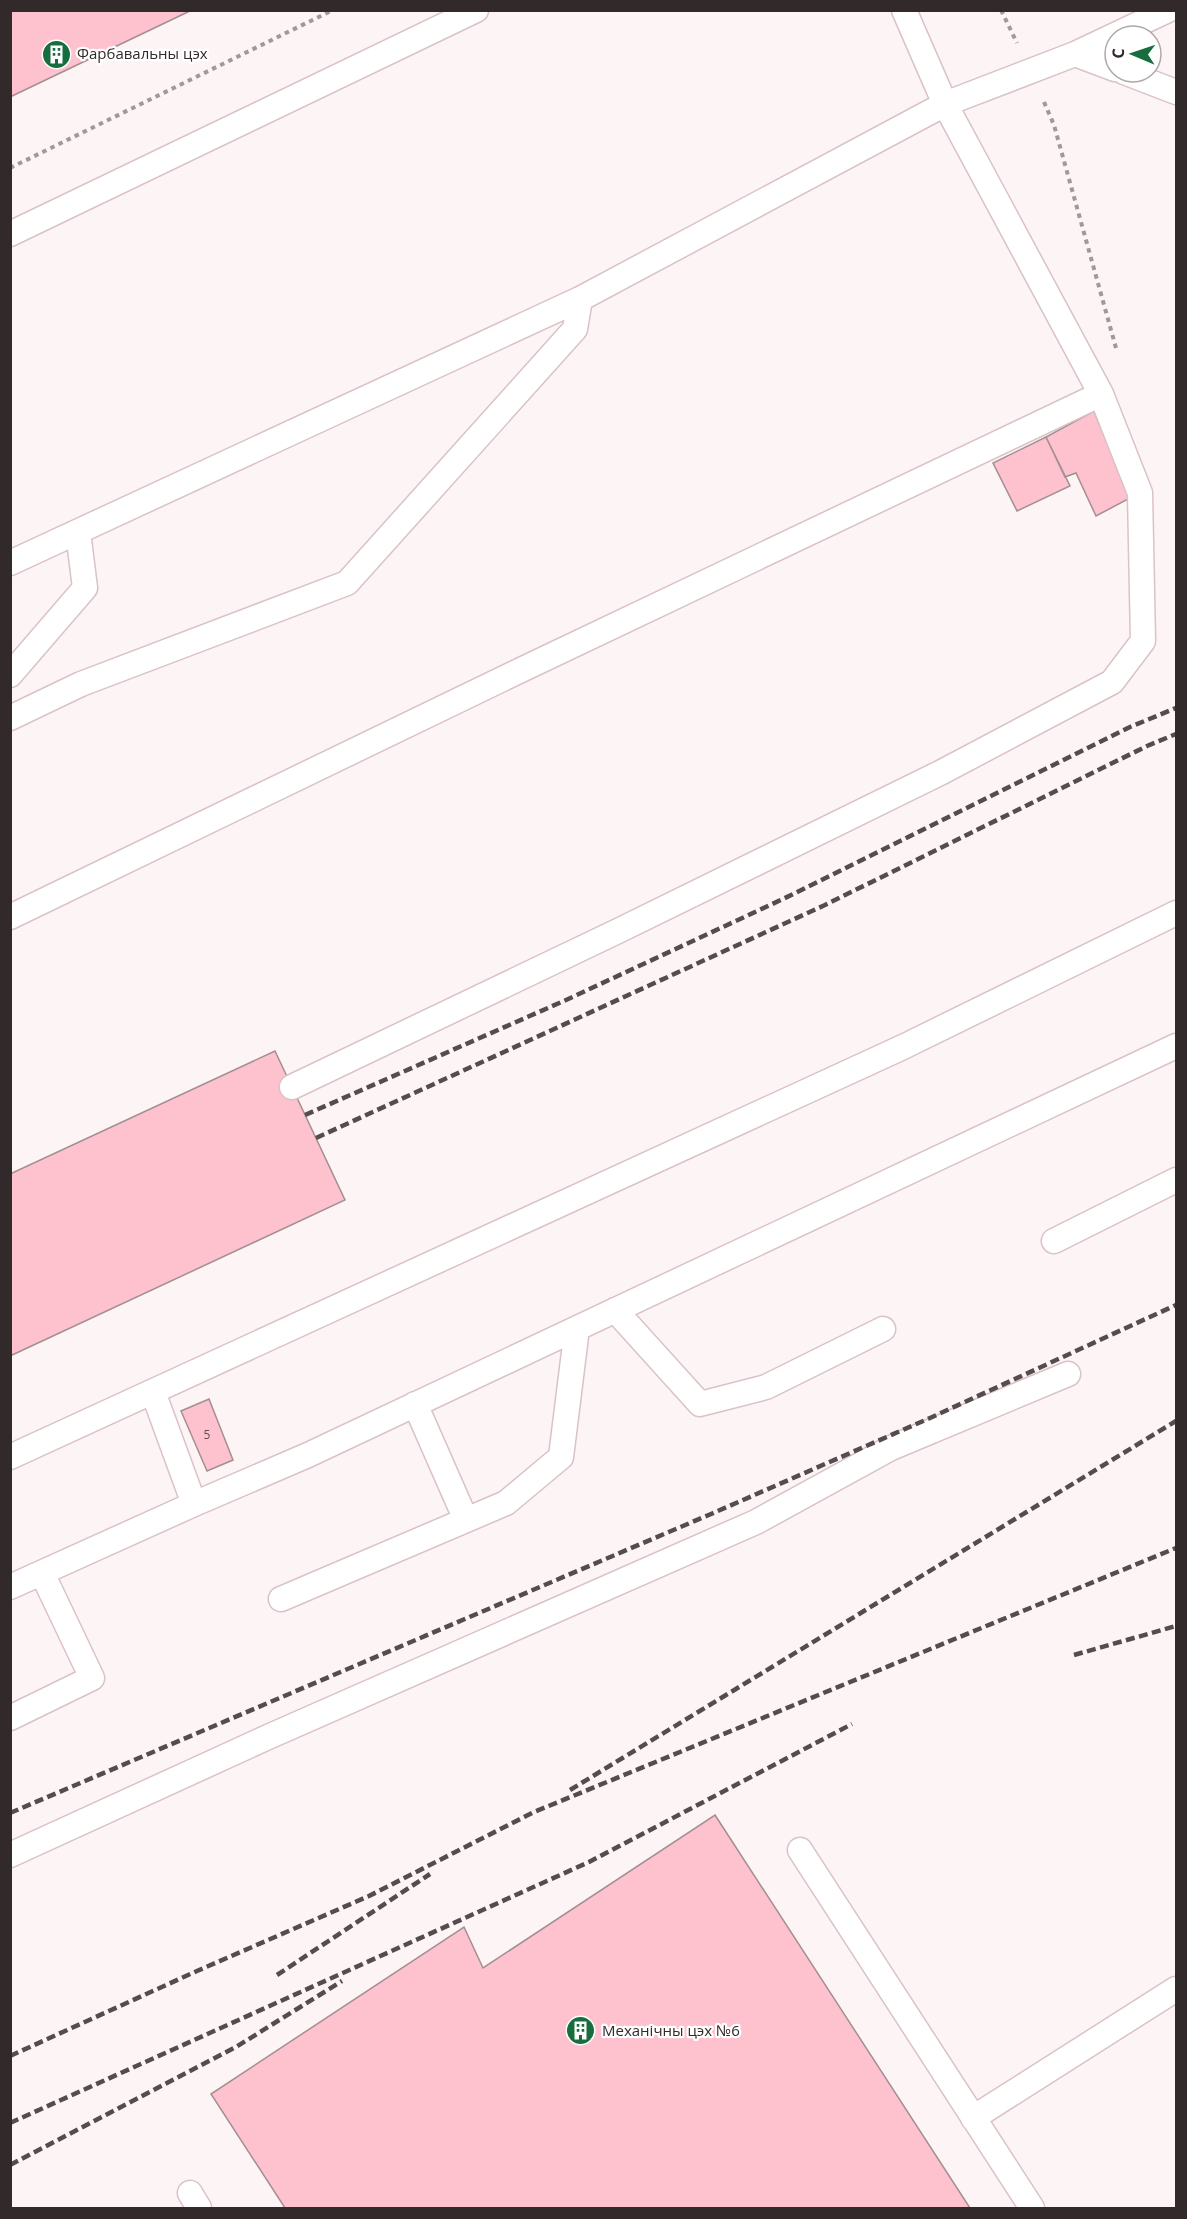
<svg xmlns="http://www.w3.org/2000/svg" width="1187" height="2219" font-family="'Open Sans',sans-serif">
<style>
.building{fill:#fec1ce;stroke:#a38e92;stroke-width:1.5}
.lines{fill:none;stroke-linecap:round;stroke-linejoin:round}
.lane-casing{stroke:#d9c3c7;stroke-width:27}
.path{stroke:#a1989a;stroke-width:4;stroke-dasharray:4.5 4.5;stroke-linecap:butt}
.lane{stroke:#fff;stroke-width:24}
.rail{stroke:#554c4e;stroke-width:4.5;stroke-dasharray:9 4.5;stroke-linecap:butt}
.labels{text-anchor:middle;stroke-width:4.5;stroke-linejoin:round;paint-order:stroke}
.number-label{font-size:12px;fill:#654f54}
.poi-label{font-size:15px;fill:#32292b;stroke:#fff;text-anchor:start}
</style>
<rect width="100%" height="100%" fill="#fdf4f5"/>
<path class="building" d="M10,10H192L10,97Z
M1094,411L1130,498L1096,516L1076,473L1065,477L1046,437Z
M1046,437L1070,486L1017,511L993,463Z
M275,1051L345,1200L10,1356V1174Z
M209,1399L233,1460L207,1471L181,1411Z
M715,1815L970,2208H285L211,2094L464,1927L483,1968Z"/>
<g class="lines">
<defs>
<path id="lane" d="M904,10L945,104L1101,394
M1075,54L1115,69
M1124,72L1176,92
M10,234L476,10
M10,563L580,299L945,104L1075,54L1168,10
M10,675L85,588L78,532
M10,718L81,684L347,583L575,329L580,299
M10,917L521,670L1101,394L1140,493L1143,641L1112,682L940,773L618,931L292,1087
M1054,1241L1176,1180
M615,1310L700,1404L766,1387L883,1329
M153,1392L194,1504
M415,1404L466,1520
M10,1457L903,1047L1176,913
M10,1587L194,1504L308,1455L1176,1046
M281,1599L506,1503L561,1457L577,1328
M10,1718L92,1678L42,1573
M800,1850L1032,2208
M10,1855L268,1737L756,1522L891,1448L1068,1374
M973,2118L1176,1989
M190,2193L199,2208"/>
</defs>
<use href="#lane" class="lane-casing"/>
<path class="path" d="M1001,10L1017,43
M1044,102L1054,125L1116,348
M10,168L333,10"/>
<use href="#lane" class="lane"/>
<path class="rail" d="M305,1115L566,1000L783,899L1130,727L1176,708
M316,1138L825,905L1147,746L1176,734
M1074,1655L1176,1626
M570,1790L1176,1421
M10,1813L711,1514L930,1418L1176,1305
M277,1975L430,1874
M10,2056L197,1971L369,1896L534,1812L1176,1548
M10,2123L589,1862L852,1724
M10,2165L236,2047L342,1981"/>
</g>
<defs>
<symbol id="building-disc" viewBox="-11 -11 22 22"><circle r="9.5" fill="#186d3f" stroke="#fff"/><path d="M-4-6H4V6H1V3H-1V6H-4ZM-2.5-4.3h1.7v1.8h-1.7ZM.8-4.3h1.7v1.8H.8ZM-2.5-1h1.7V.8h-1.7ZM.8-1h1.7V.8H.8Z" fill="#fff"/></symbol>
</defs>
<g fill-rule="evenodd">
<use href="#building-disc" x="40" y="38" width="33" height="33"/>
<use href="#building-disc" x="564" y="2014" width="33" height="33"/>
</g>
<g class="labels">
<g class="number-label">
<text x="207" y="1439">5</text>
</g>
<g class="poi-label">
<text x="77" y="59">Фарбавальны цэх</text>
<text x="602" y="2036">Механічны цэх №6</text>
</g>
</g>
<rect width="1187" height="2219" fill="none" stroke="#32292b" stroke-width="24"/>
<g transform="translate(1133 54) rotate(272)"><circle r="28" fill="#ffffff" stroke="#ada9aa" stroke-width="1.5"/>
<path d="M0-4.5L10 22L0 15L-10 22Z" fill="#186d3f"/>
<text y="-9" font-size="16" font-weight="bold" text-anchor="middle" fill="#32292b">С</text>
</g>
</svg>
